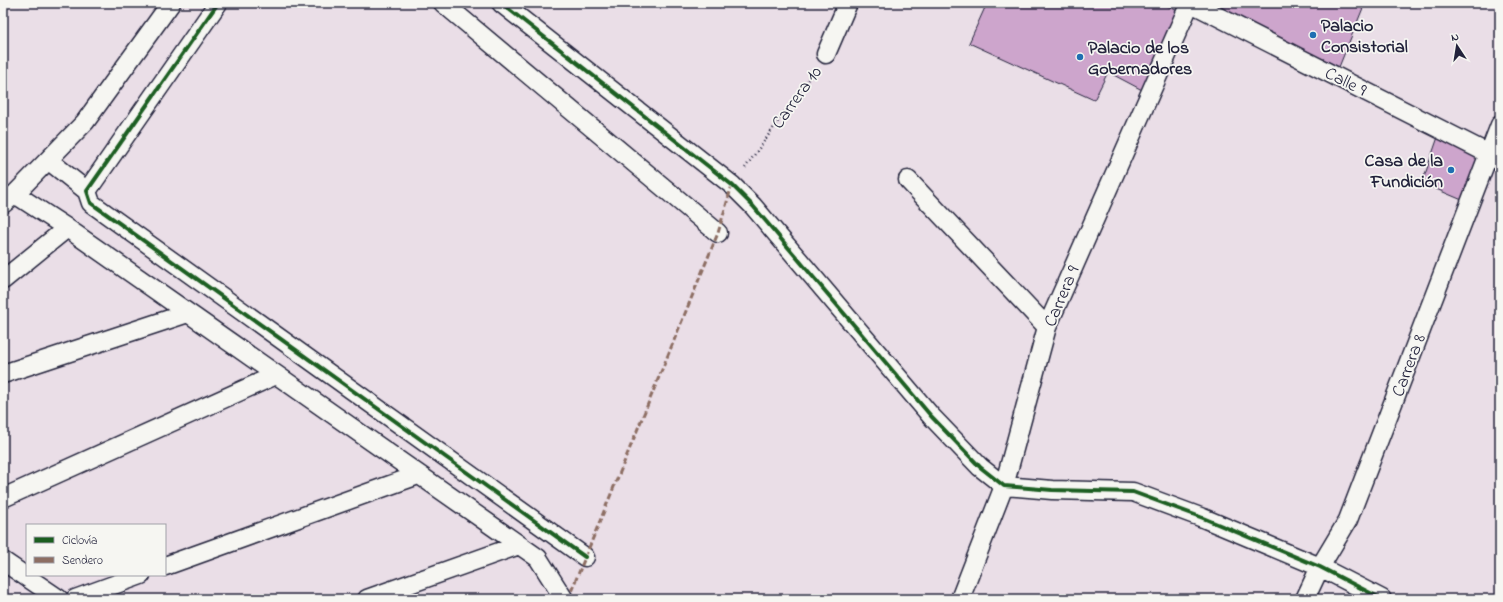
<svg xmlns="http://www.w3.org/2000/svg" width="1503" height="602" font-family="'Indie Flower',sans-serif">
<style>
.building{fill:#cda5cc;stroke:#22223b}
.lines{fill:none;stroke-linecap:round;stroke-linejoin:round}
.street-casing{stroke:#22223b;stroke-width:21}
.path{stroke:#22223b;stroke-width:2.5;stroke-dasharray:1 3;stroke-linecap:butt}
.street{stroke:#f6f6f2;stroke-width:18}
.quiet{stroke:#8d6e63;stroke-width:3;stroke-dasharray:6 3;stroke-linecap:butt}
.cycleway-casing{stroke:#f6f6f2;stroke-width:6}
.cycleway{stroke:#1b5e20;stroke-width:4}
.poi-dot{fill:#1f6fb2;stroke:#f6f6f2;stroke-width:1.5}
.labels{text-anchor:middle;stroke-width:3.5;stroke-linejoin:round;paint-order:stroke}
.poi-label{font-size:18px;font-weight:bold;fill:#22223b;stroke:#f6f6f2;text-anchor:start}
.street-label{font-size:18px;fill:#22223b;stroke:#f6f6f2}
</style>
<rect width="100%" height="100%" fill="#eadee7"/>
<filter id="ink" filterUnits="userSpaceOnUse"><feTurbulence type="fractalNoise" baseFrequency=".025" numOctaves="2"/><feDisplacementMap in="SourceGraphic" scale="8" xChannelSelector="R" yChannelSelector="G"/><feConvolveMatrix kernelMatrix="1 2 1 2 8 2 1 2 1" color-interpolation-filters="sRGB"/></filter>
<g filter="url(#ink)">
<path class="building" d="M987,3H1161L1180,12L1144,91L1108,72L1094,100L969,43Z
M1208,3H1365L1339,67Z
M1438,137L1482,158L1462,200L1422,183Z"/>
<g class="lines">
<defs>
<path id="street" d="M218,3L87,191L91,203L585,557
M443,3L718,233
M501,3L732,185L753,206L931,416L980,467L1004,486L1052,490L1133,492L1203,518L1320,567L1382,599
M1191,3L1499,159
M826,54L848,3
M48,160L87,191
M908,180L1047,327
M15,194L67,228L538,558L564,599
M3,204L15,194L85,122L171,3
M3,280L67,228
M3,374L188,313
M3,498L276,375
M3,561L59,599
M165,566L418,475
M75,599L141,575
M367,599L519,545
M960,599L1004,486L1047,327L1190,3
M1305,599L1320,567L1348,520L1500,125"/>
</defs>
<use href="#street" class="street-casing"/>
<path class="path" d="M745,168L814,71"/>
<use href="#street" class="street"/>
<path class="quiet" d="M568,599L718,233L732,185"/>
<defs>
<path id="cycleway" d="M218,3L87,191L91,203L585,557
M501,3L732,185L753,206L931,416L980,467L1004,486L1052,490L1133,492L1203,518L1320,567L1382,599"/>
</defs>
<use href="#cycleway" class="cycleway-casing"/>
<use href="#cycleway" class="cycleway"/>
</g>
</g>
<g class="poi-dot">
<circle cx="1313" cy="35" r="4"/>
<circle cx="1080" cy="57" r="4"/>
<circle cx="1451" cy="170" r="4"/>
</g>
<g class="labels">
<g class="poi-label">
<text x="1321" y="31">Palacio<tspan x="1321" dy="21">Consistorial</tspan></text>
<text x="1088" y="53">Palacio de los<tspan x="1088" dy="21">Gobernadores</tspan></text>
<text x="1443" y="166" text-anchor="end">Casa de la<tspan x="1443" dy="21">Fundición</tspan></text>
</g>
<g class="street-label">
<text transform="translate(1346 81) rotate(27)" y="6">Calle 9</text>
<text transform="translate(796 97) rotate(-54)" y="6">Carrera 10</text>
<text transform="translate(1061 296) rotate(-67)" y="6">Carrera 9</text>
<text transform="translate(1408 365) rotate(-69)" y="6">Carrera 8</text>
</g>
</g>
<rect width="1503" height="602" fill="none" stroke="#f6f6f2" stroke-width="16"/>
<rect x="8" y="8" width="1487" height="586" fill="none" stroke="#22223b" stroke-width="1.5" filter="url(#ink)"/>
<rect x="26" y="524" width="140" height="52" fill="#f6f6f2" stroke="#a1a1a9"/>
<rect x="34" y="537" width="20" height="6" fill="#1b5e20" stroke="#a1a1a9"/>
<text x="62" y="544" font-size="12" fill="#22223b">Ciclovía</text>
<rect x="34" y="557" width="20" height="6" fill="#8d6e63" stroke="#a1a1a9"/>
<text x="62" y="564" font-size="12" fill="#22223b">Sendero</text>
<g transform="translate(1457 46) rotate(348)" stroke="#f6f6f2" stroke-width="3" paint-order="stroke">
<path d="M0-3L7 15L0 10L-7 15Z" fill="#22223b"/>
<text y="-6" font-size="11" font-weight="bold" text-anchor="middle" fill="#22223b">N</text>
</g>
</svg>
